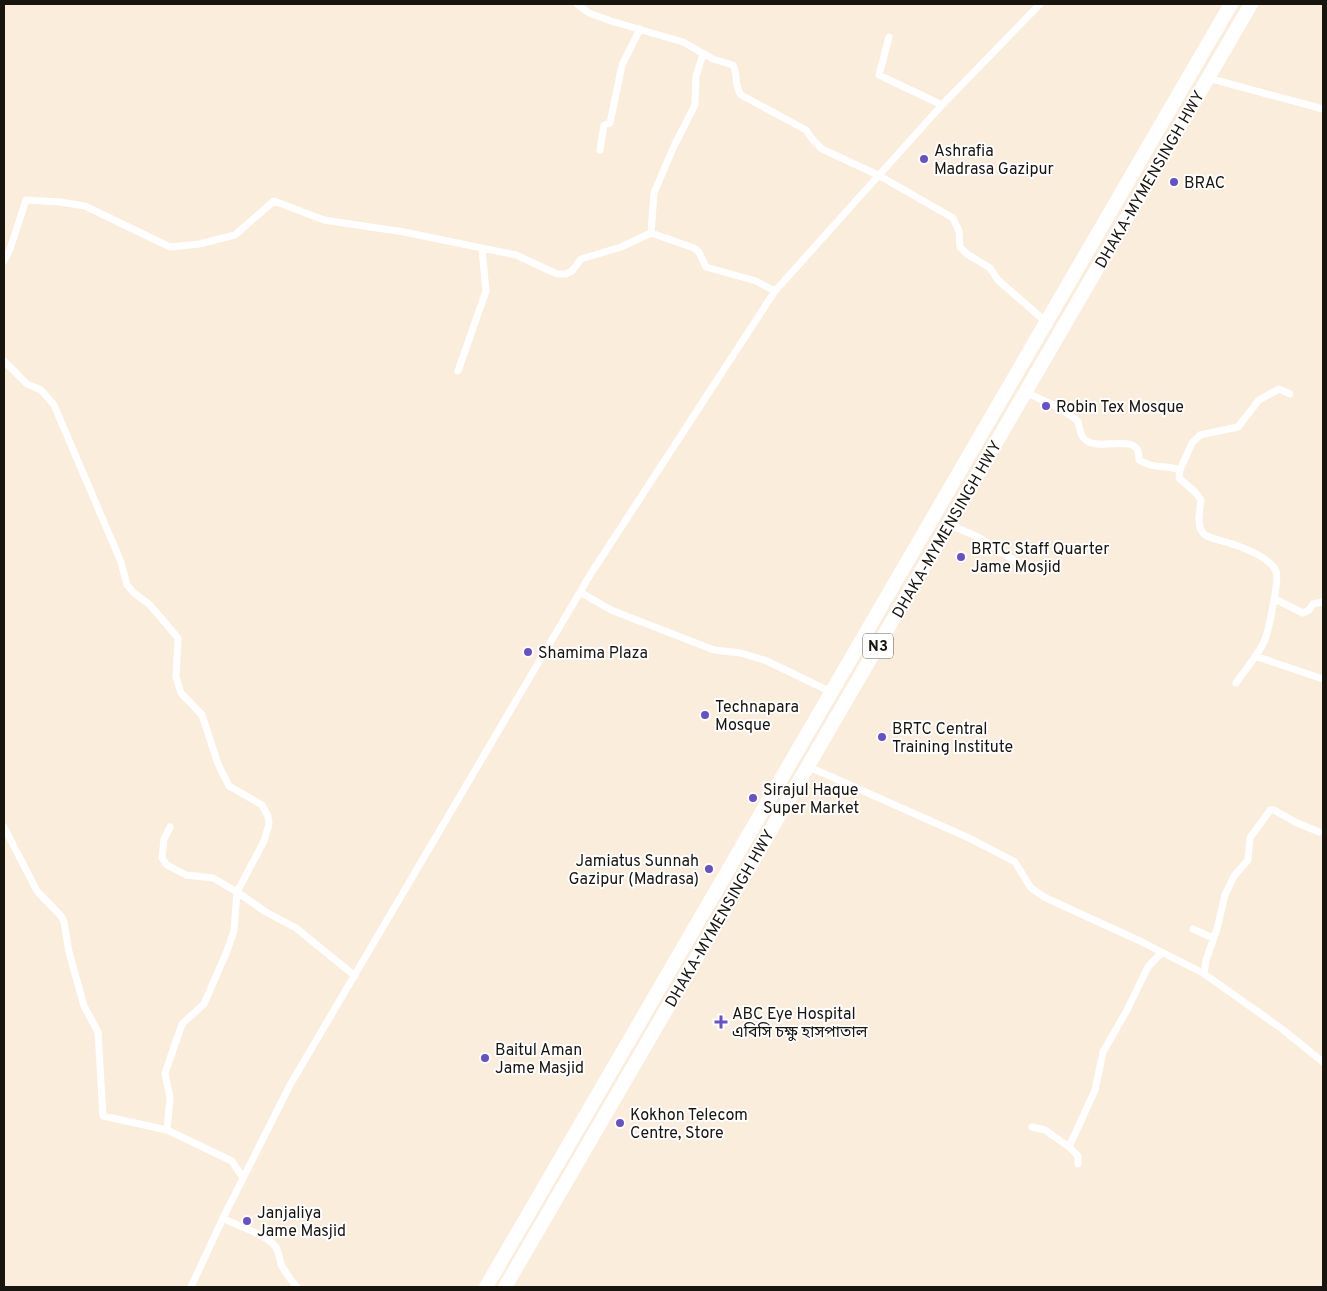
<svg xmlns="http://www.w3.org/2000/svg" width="1327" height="1291" font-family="Overpass,'Noto Sans Bengali',sans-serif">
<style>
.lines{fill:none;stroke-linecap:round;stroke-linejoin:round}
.street{stroke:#fff;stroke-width:7}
.highway{stroke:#fff;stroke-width:14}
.poi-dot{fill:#6751ca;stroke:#fff;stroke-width:2}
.labels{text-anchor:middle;stroke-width:4;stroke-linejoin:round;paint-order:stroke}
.shield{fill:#fff;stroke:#5d5a56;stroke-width:1}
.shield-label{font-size:15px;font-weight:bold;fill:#18140e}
.poi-label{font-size:16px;fill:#18140e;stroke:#fff;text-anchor:start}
.street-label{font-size:16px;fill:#18140e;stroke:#fff}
</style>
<rect width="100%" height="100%" fill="#faeddc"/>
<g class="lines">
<path class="street" d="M577,4L589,13L611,21L683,42L713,59L733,65C739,77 733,82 741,95L806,130L813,140L822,149L878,175L953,218L959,231L960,247L967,254L990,268L998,280L1046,322
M889,37L879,75L942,105
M1208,78L1323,109
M600,150L604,125L610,123L622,65L640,29
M651,233L694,248L699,252L706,267L756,281L775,291
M4,261L10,249L26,200L60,202L85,206L170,247L199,244L235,235L274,201L324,220L404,232L516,255L557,274H566L572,271L581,259L621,247L651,233L654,193L674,146L695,105L696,76L703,54
M4,361L27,384L41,390L54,405L121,562L127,585L134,593L150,605L178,638L176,677L181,693L202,715L218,764L229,786L262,805L268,816L269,824L264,841L237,892L234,931L227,951L204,1004L182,1024L165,1073L170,1098L167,1130L232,1161L243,1178
M458,371L486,291L482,249
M1025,392L1058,407L1078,421C1079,426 1080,432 1082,436C1093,454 1127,435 1137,449C1139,452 1139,457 1139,460C1156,470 1165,464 1180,470L1179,478L1195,492L1201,500C1200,510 1196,524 1203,533C1207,539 1230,542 1238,546C1251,551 1269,558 1276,571C1280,578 1268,633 1264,642C1257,656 1245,670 1236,683
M1180,470L1192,443L1200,435L1238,427L1259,400L1279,389L1290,394
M948,524L978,537L1023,566L1037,570L1041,567
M580,592L611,610L714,650L741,653L767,661L831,692
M1275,599L1303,613L1309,610L1313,604L1323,602
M1255,656L1323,679
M807,766L969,838L1015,862L1031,888L1046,898L1140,941L1203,973L1282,1029L1323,1062
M4,827L37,891L61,916L64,922L69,952L84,1006L98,1032L103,1116L167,1130
M170,827L164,839L162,858L167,865L186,875L213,878L237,892L266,912L296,928L355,976
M1193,929L1213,938
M1204,974L1206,960L1217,929L1225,895L1234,876L1248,860L1250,838L1270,810H1274L1295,822L1319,832
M1032,1127L1045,1130L1069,1147
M1078,1164V1156L1069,1147L1095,1090L1103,1052L1126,1012L1148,967L1161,953
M223,1218C238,1227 264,1233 275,1246C279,1251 279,1258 281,1264C285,1273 291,1280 297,1287
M191,1287L223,1218L290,1085L590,575L775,291L942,105L1040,4"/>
<path class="highway" d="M486,1287L1231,4
M505,1287L1251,4"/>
</g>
<g class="poi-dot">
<circle cx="924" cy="159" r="5"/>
<circle cx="1174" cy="182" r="5"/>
<circle cx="1046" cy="406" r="5"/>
<circle cx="961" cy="557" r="5"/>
<circle cx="528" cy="652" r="5"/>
<circle cx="705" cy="715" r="5"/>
<circle cx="882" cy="737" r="5"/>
<circle cx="753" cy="798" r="5"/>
<circle cx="709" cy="869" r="5"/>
<path d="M718.5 1014.5h5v5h5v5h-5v5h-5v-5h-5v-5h5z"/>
<circle cx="485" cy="1058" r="5"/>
<circle cx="620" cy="1123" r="5"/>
<circle cx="247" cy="1221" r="5"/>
</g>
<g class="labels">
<rect class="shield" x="863" y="633.5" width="30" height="25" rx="4"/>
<g class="shield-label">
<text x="878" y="651">N3</text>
</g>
<g class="poi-label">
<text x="934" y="156">Ashrafia<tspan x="934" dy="18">Madrasa Gazipur</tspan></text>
<text x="1184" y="188">BRAC</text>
<text x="1056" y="412">Robin Tex Mosque</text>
<text x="971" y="554">BRTC Staff Quarter<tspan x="971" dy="18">Jame Mosjid</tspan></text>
<text x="538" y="658">Shamima Plaza</text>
<text x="715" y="712">Technapara<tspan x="715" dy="18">Mosque</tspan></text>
<text x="892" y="734">BRTC Central<tspan x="892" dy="18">Training Institute</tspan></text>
<text x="763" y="795">Sirajul Haque<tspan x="763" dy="18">Super Market</tspan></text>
<text x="699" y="866" text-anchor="end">Jamiatus Sunnah<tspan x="699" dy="18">Gazipur (Madrasa)</tspan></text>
<text x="732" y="1019">ABC Eye Hospital<tspan x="732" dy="18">এবিসি চক্ষু হাসপাতাল</tspan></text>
<text x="495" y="1055">Baitul Aman<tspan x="495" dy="18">Jame Masjid</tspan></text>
<text x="630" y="1120">Kokhon Telecom<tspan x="630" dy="18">Centre, Store</tspan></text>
<text x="257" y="1218">Janjaliya<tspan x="257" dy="18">Jame Masjid</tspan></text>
</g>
<g class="street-label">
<text transform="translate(1149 179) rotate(-60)" y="6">DHAKA-MYMENSINGH HWY</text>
<text transform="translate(946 529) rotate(-60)" y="6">DHAKA-MYMENSINGH HWY</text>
<text transform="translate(719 918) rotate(-60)" y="6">DHAKA-MYMENSINGH HWY</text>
</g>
</g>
<rect width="1327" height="1291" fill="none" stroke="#18140e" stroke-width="10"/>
</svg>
